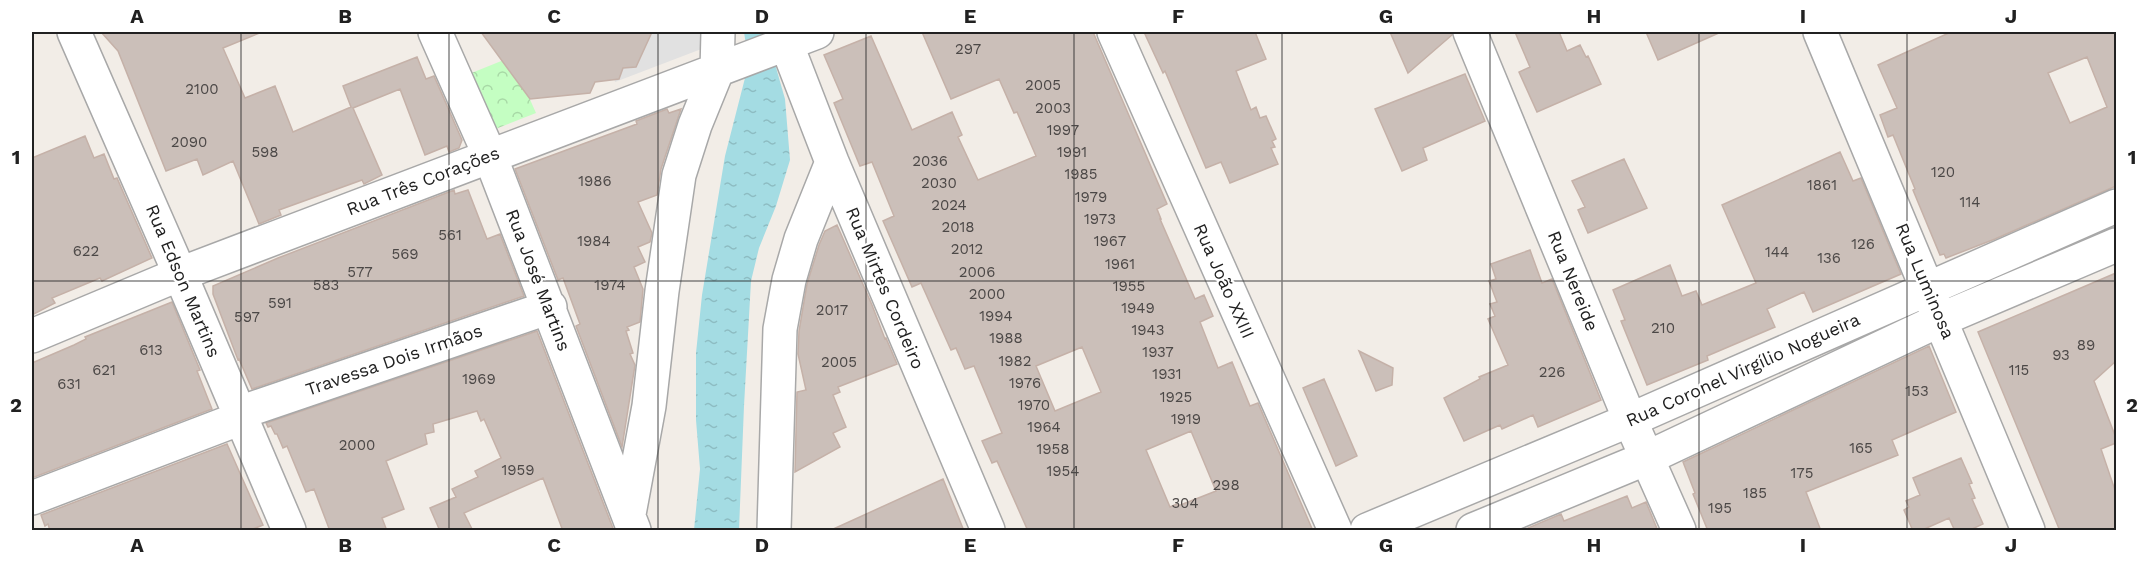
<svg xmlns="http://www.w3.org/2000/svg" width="2148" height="562" font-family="'Work Sans',sans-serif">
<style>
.park{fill:url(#park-crowns)}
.parking{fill:#e1e1e1}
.water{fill:url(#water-ripples)}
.building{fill:#cbbfb9;stroke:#c5b1a8;stroke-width:1.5;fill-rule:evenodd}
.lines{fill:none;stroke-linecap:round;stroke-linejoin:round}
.minor-casing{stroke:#a8a8a8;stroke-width:36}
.minor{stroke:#fff;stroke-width:33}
.grid{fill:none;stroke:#212121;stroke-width:1.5;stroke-opacity:0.55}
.labels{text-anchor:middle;stroke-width:4.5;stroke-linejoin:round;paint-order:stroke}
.number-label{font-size:15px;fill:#4c4847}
.street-label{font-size:18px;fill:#212121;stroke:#fff}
.neatline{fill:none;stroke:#212121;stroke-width:2}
.grid-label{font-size:20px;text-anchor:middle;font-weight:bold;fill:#212121}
</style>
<defs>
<pattern id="park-crowns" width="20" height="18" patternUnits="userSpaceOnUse" patternTransform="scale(1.5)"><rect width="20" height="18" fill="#c4fec2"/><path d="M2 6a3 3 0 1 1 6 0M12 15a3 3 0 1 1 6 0" fill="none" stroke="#a8d9a6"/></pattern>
<pattern id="water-ripples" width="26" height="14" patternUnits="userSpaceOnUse" patternTransform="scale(1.5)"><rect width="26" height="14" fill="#a4dce3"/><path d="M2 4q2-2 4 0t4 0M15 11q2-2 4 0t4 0" fill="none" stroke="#8dbcc2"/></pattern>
</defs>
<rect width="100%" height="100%" fill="#f2ede7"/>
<path class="park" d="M511,57L536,113L493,130L469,74Z"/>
<path class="parking" d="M637,32H702L704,48L615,82L606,51L639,42Z"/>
<path class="water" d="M744,32H776L747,52Z
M775,64L785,99L790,160L776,206L759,248L751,281L744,406L739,530H694L700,469L696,420V353L702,295L725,156L745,78Z"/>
<path class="building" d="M101,32H262L223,48L245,98L275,86L293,132L351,107L343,86L417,57L426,79L434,76L462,140L459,148L449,152L447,146L425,155L400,89L353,108L382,175L364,184L362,180L279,210L281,215L259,224L233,161L203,175L197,159L166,171L118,51Z
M481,32H652L636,67L623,68L619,79L595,82L590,93L530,99Z
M922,32H1093L1167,204L1157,209L1161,219H1160L1195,299L1204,295L1213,316L1200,322L1218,368L1232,362L1250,406L1258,403L1313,531H1028L997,461L992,463L982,441L1002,433L974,366L965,369L956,348L951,350L921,283L912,287L883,221L894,216L872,162L860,166L834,103L843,99L824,55L871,36L912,130L952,112L962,135L958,137L978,180L1036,156L1017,112L1014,113L999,79L951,99ZM1082,347L1101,392L1055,411L1036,366ZM1191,431L1216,491L1178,506L1177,504L1170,507L1146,450Z
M1144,32H1255L1266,59L1236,71L1251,110L1256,107L1260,118L1266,116L1276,139L1272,141L1275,147L1271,148L1278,164L1230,183L1221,162L1206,168L1165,71L1163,73Z
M1390,32H1452V35L1408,73Z
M1515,32H1559L1567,51L1580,45L1586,57L1588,56L1601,84L1537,112L1519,72L1530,67Z
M1646,32H1721L1658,60Z
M1951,32H2116V186L1995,239L1946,258L1944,254L1940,255L1913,190L1915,189L1893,135L1888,137L1880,115L1897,108L1878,65ZM2087,57L2107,107L2070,123L2048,73Z
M1465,74L1485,121L1423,148L1427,160L1402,171L1375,109Z
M667,109L669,113L681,109L661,169L657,195L638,202L652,233L650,242L638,247L645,262L634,267L643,289L640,322L627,327L629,330L626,331L633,353L630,354L635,365L622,447L576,326L580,324L563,278L558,280L515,169L637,124L636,121Z
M85,136L94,158L104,154L114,179L117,178L152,258L102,281L100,278L52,298L55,303L32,315V158Z
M1840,152L1853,181L1861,178L1901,274L1813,312L1804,292L1767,309L1775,327L1707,356L1708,360L1647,385L1621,321L1625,320L1613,290L1670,265L1682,296L1696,291L1702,305L1756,283L1722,205Z
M1624,159L1647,208L1588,233L1578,210L1585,207L1572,181Z
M454,190L455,194L468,190L487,239L500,234L524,296L252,389L239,359L238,360L213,294V286L278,258Z
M837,225L872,305L885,339L886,338L897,364L838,387L840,392L833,395L846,427L833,433L840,447L795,472L797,392L806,390L798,354L799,331L807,284L819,245L825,231Z
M1530,250L1542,283L1552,279L1601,400L1538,427L1533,415L1502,429L1500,425L1464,441L1444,398L1480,379L1479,377L1508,365L1488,319L1495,316L1490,304L1497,302L1489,281L1496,279L1491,264Z
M2116,273V361L2094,381L2116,438V443L2101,449L2116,493V531H2060L1978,332Z
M172,302L200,370L197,371L212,409L32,478V363L74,345L86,339L85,337Z
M537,331L614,531H563L543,478L464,513L473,531H440L430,508L456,497L452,489L478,477L475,471L501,458L484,419L481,421L477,411L433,424L434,432L425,434L427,444L386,461L404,509L382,518L387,531H330L314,489L306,492L287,446L283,448L277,434H275L271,426L268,427L266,423Z
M1929,346L1956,412L1892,440L1898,455L1806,492L1821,531H1708L1693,494L1695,493L1683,462Z
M1359,351L1393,368L1392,385L1376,391Z
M1324,379L1357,456L1336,466L1303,388Z
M227,444L263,525L248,531H50L48,524L45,526L41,515Z
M1961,458L1972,483L1969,484L1975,498L1972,499L1983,524L1968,531H1955L1949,518L1920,531H1913L1904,510L1909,507L1906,501L1920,495L1913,478Z
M943,479L964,531H829Z
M1627,496L1632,508L1646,502L1658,531H1521L1561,514L1564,521Z"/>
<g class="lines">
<defs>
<path id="minor" d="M74,32L180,274L289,530
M435,32L490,156L634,530
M789,32L786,43L832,162L988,530
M1114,32L1335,530
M1470,32L1630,420L1679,530
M1820,32L2028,530
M32,336L180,274L817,32
M239,413L550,307
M32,498L241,418
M629,514L649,406L662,291L679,175L695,125L717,71L718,32
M774,530L780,329L789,280L801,239L832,162
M1367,530L1630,420L2116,206
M1473,530L1647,458L1942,319L2116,245"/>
</defs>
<use href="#minor" class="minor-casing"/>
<use href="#minor" class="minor"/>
</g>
<path class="grid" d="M241,32V530M449,32V530M658,32V530M866,32V530M1074,32V530M1282,32V530M1490,32V530M1699,32V530M1907,32V530M32,281H2116"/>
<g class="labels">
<g class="number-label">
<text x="968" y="54">297</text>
<text x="1043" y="90">2005</text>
<text x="202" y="94">2100</text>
<text x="1053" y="113">2003</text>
<text x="1063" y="135">1997</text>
<text x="189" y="147">2090</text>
<text x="265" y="157">598</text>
<text x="1072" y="157">1991</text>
<text x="930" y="166">2036</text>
<text x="1943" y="177">120</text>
<text x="1081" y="179">1985</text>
<text x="595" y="186">1986</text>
<text x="939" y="188">2030</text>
<text x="1822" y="190">1861</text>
<text x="1091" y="202">1979</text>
<text x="1970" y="207">114</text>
<text x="949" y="210">2024</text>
<text x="1100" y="224">1973</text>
<text x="958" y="232">2018</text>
<text x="450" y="240">561</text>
<text x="594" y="246">1984</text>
<text x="1110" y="246">1967</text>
<text x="1863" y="249">126</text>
<text x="967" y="254">2012</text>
<text x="86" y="256">622</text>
<text x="1777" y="257">144</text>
<text x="405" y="259">569</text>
<text x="1829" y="263">136</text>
<text x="1120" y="269">1961</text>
<text x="360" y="277">577</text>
<text x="977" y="277">2006</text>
<text x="326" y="290">583</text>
<text x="610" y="290">1974</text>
<text x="1129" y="291">1955</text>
<text x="987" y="299">2000</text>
<text x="280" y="308">591</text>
<text x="1138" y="313">1949</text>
<text x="832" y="315">2017</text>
<text x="996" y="321">1994</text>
<text x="247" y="322">597</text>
<text x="1663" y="333">210</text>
<text x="1148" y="335">1943</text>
<text x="1006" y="343">1988</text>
<text x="2086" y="350">89</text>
<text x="151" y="355">613</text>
<text x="1158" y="357">1937</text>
<text x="2061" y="360">93</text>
<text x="1015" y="366">1982</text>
<text x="839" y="367">2005</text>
<text x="104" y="375">621</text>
<text x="2019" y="375">115</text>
<text x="1552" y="377">226</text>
<text x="1167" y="379">1931</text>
<text x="479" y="384">1969</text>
<text x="1025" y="388">1976</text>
<text x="69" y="389">631</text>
<text x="1917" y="396">153</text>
<text x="1176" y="402">1925</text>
<text x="1034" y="410">1970</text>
<text x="1186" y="424">1919</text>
<text x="1044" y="432">1964</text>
<text x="357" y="450">2000</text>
<text x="1861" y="453">165</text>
<text x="1053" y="454">1958</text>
<text x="518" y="475">1959</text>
<text x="1063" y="476">1954</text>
<text x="1802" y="478">175</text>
<text x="1226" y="490">298</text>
<text x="1755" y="498">185</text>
<text x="1185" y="508">304</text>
<text x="1720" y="513">195</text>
</g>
<g class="street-label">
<text transform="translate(423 181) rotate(-21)" y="6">Rua Três Corações</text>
<text transform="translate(538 280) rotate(69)" y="6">Rua José Martins</text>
<text transform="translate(183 281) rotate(67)" y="6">Rua Edson Martins</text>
<text transform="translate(1224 281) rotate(66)" y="6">Rua João XXIII</text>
<text transform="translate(1573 281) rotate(68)" y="6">Rua Nereide</text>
<text transform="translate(1925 281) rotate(67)" y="6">Rua Luminosa</text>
<text transform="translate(885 288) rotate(67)" y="6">Rua Mirtes Cordeiro</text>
<text transform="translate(394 360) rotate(-19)" y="6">Travessa Dois Irmãos</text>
<text transform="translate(1743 370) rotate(-24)" y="6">Rua Coronel Virgílio Nogueira</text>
</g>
</g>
<rect width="2148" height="562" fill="none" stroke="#ffffff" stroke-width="66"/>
<rect x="33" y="33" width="2082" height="496" class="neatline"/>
<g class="grid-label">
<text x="137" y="23">A</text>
<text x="345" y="23">B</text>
<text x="554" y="23">C</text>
<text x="762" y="23">D</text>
<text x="970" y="23">E</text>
<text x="1178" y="23">F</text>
<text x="1386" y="23">G</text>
<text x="1594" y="23">H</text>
<text x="1803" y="23">I</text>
<text x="2011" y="23">J</text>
<text x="16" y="164">1</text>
<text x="2132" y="164">1</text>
<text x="16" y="412">2</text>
<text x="2132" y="412">2</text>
<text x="137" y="552">A</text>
<text x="345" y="552">B</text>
<text x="554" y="552">C</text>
<text x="762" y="552">D</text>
<text x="970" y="552">E</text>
<text x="1178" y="552">F</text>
<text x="1386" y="552">G</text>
<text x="1594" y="552">H</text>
<text x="1803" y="552">I</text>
<text x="2011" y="552">J</text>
</g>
</svg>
